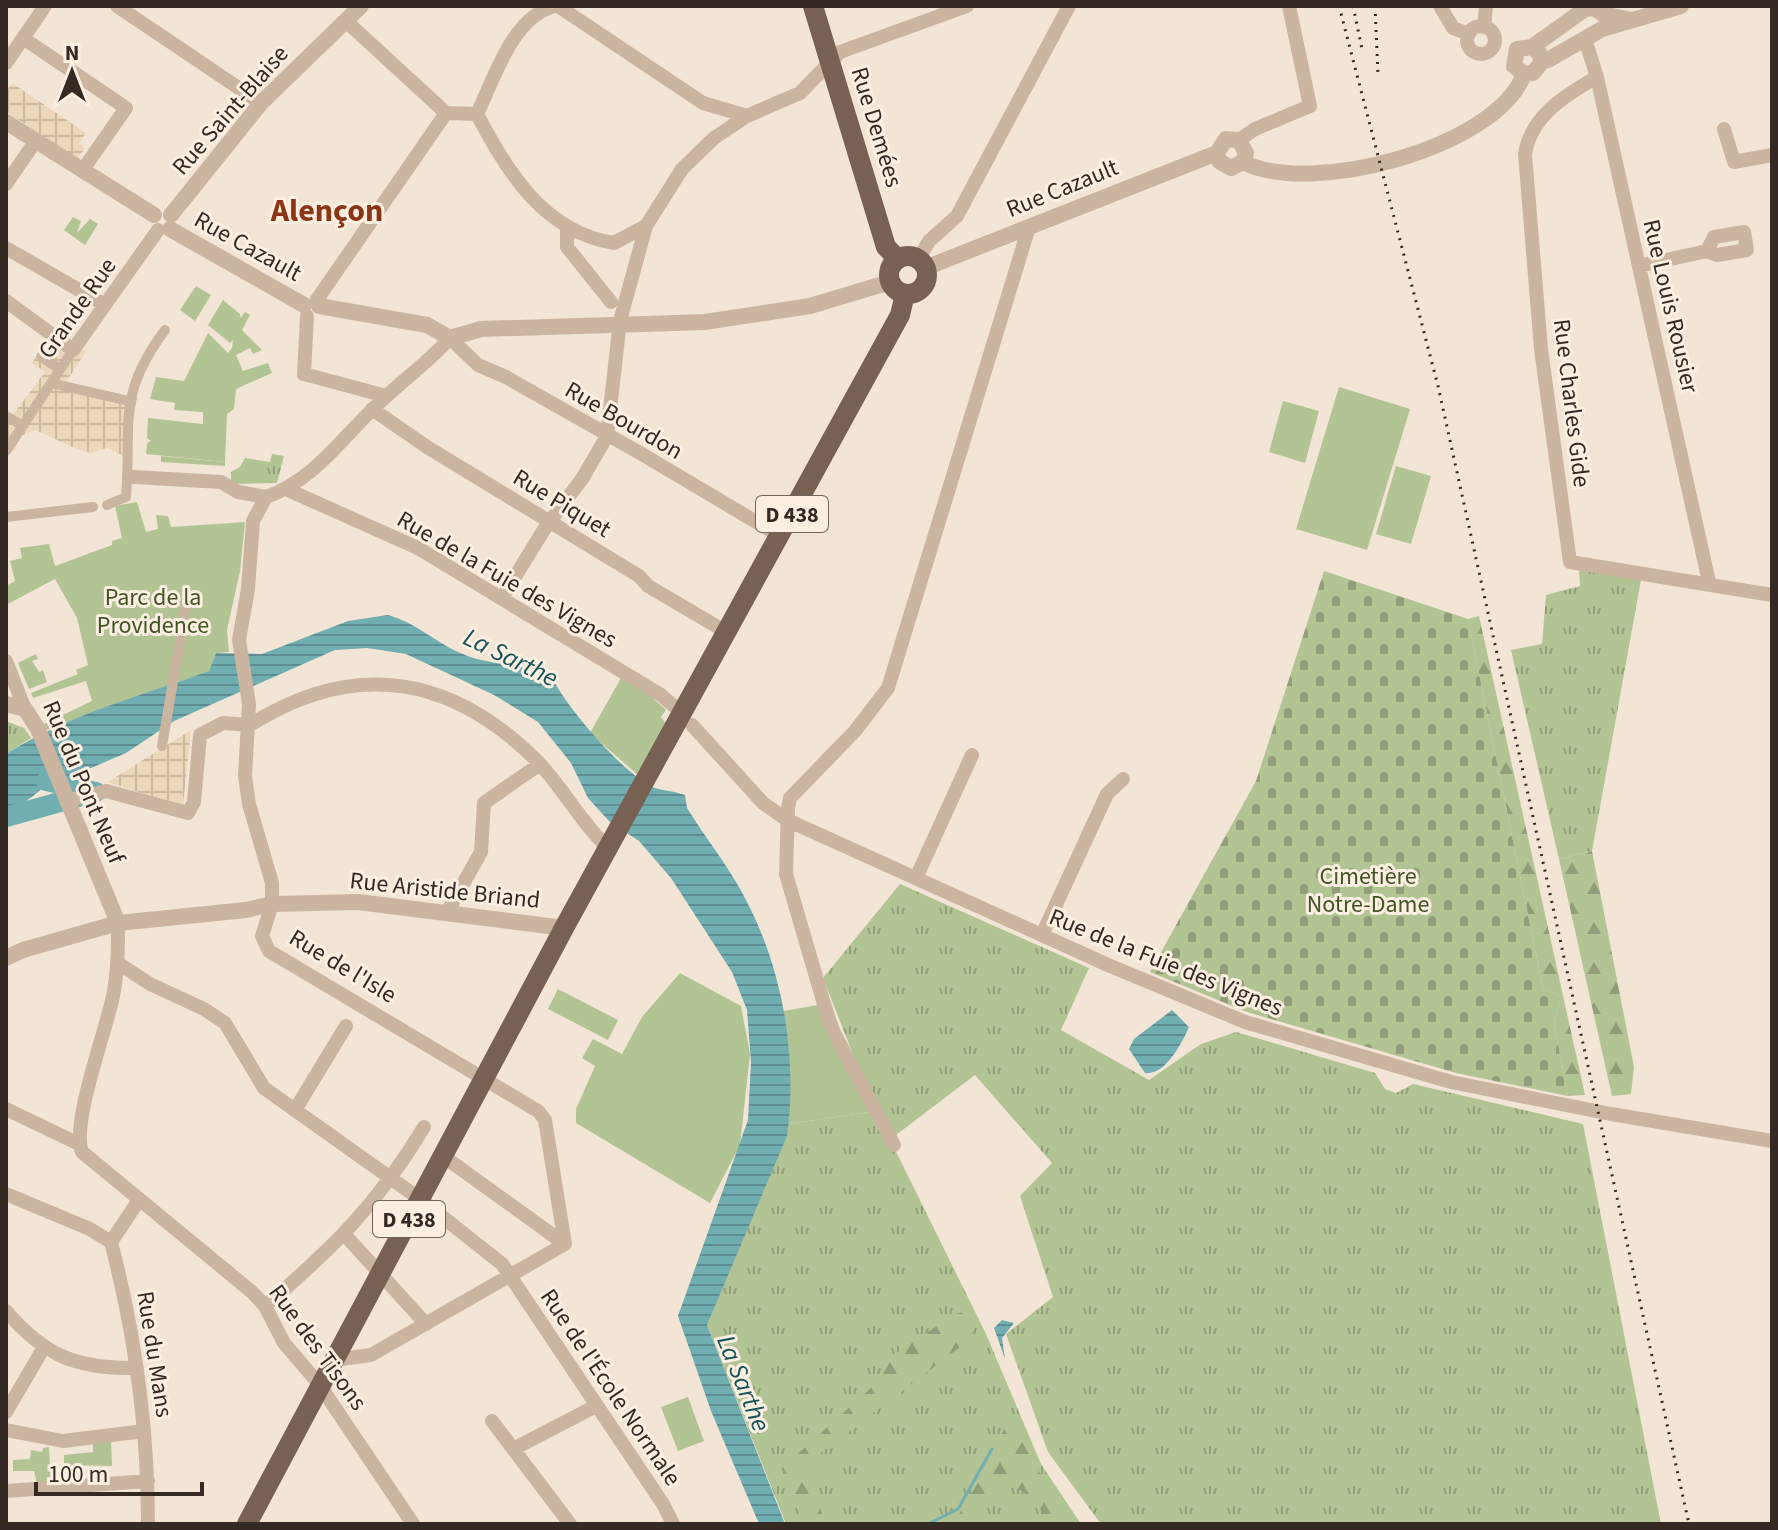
<svg xmlns="http://www.w3.org/2000/svg" width="1778" height="1530" font-family="'Source Sans 3',sans-serif">
<style>
.grass{fill:url(#grass-tufts)}
.forest{fill:url(#forest-firs)}
.cemetery{fill:url(#cemetery-stones)}
.green{fill:#b2c394}
.plaza{fill:url(#plaza-grid)}
.water{fill:url(#water-rules)}
.lines{fill:none;stroke-linecap:round;stroke-linejoin:round}
.stream{stroke:#71aeb2;stroke-width:3}
.river{stroke:#71aeb2;stroke-width:20}
.pedestrian{stroke:#cbb5a0;stroke-width:10}
.minor{stroke:#cbb5a0;stroke-width:14}
.tertiary{stroke:#cbb5a0;stroke-width:16}
.primary{stroke:#786053;stroke-width:20}
.rail{stroke:#352924;stroke-width:3;stroke-dasharray:2 6;stroke-linecap:butt}
.labels{text-anchor:middle;stroke-width:6;stroke-linejoin:round;paint-order:stroke}
.shield{fill:#faefe1;stroke:#70645d;stroke-width:2}
.shield-label{font-size:22px;font-weight:bold;fill:#352924}
.street-label{font-size:24px;fill:#352924;stroke:#faefe1}
.park-label{font-size:24px;fill:#435526;stroke:#faefe1}
.water-label{font-size:26px;font-style:italic;fill:#165459;stroke:#faefe1}
.district-label{font-size:32px;font-weight:bold;fill:#8b3416;stroke:#faefe1}
</style>
<defs>
<pattern id="grass-tufts" width="24" height="20" patternUnits="userSpaceOnUse" patternTransform="scale(2)"><rect width="24" height="20" fill="#b2c394"/><path d="M3 7l-1-3M5 7V3M7 7l1-3M15 17l-1-3M17 17v-4M19 17l1-3" fill="none" stroke="#929e79"/></pattern>
<pattern id="forest-firs" width="22" height="20" patternUnits="userSpaceOnUse" patternTransform="scale(2)"><rect width="22" height="20" fill="#b2c394"/><path d="M5 1l3.5 6h-7zM16 11l3.5 6h-7z" fill="#929e79"/></pattern>
<pattern id="cemetery-stones" width="16" height="16" patternUnits="userSpaceOnUse" patternTransform="scale(2)"><rect width="16" height="16" fill="#b2c394"/><path d="M2 7V4a2 2 0 0 1 4 0v3zM10 15v-3a2 2 0 0 1 4 0v3z" fill="#929e79"/></pattern>
<pattern id="plaza-grid" width="8" height="8" patternUnits="userSpaceOnUse" patternTransform="scale(2)"><rect width="8" height="8" fill="#edd7ba"/><path d="M0 4h8M4 0v8" fill="none" stroke="#ccb9a0"/></pattern>
<pattern id="water-rules" width="6" height="5" patternUnits="userSpaceOnUse" patternTransform="scale(2)"><rect width="6" height="5" fill="#71aeb2"/><path d="M0 2.5h6" fill="none" stroke="#5e8e91"/></pattern>
</defs>
<rect width="100%" height="100%" fill="#f3e5d5"/>
<path class="grass" d="M272,454L284,456L277,483L231,484V472L240,467L245,458L270,462Z
M161,456L225,462V466L161,462Z
M1579,569L1641,580L1592,851L1559,859L1511,650L1542,644L1546,595L1580,586Z
M6,721L24,728L31,738L6,754Z
M900,884L1089,968L1061,1030L1149,1080L1201,1044L1236,1032L1375,1073L1385,1089L1396,1093L1413,1084L1583,1124L1661,1524H1101L1048,1452L1006,1334L1053,1297L1020,1196L1052,1163L975,1075L896,1135L856,1062L823,978Z
M876,1111L986,1334L1041,1464L1081,1524H786L707,1325L788,1124Z"/>
<path class="forest" d="M1479,616L1585,1095L1568,1096L1554,1023L1561,996L1543,989L1468,619Z
M1592,851L1634,1067L1631,1094L1612,1096L1559,859Z
M964,1312L973,1318L972,1338L813,1459L808,1472L822,1513L817,1521L805,1524L785,1484L782,1468L872,1387L892,1356L955,1314Z
M1009,1417L1017,1421L1037,1469L1075,1524H1051C1037,1501 1005,1465 982,1501C977,1509 971,1515 971,1524H941L959,1514L988,1466Z"/>
<path class="cemetery" d="M1324,571L1468,619L1543,989L1561,996L1554,1023L1568,1096L1456,1073L1247,1012L1150,972L1256,781Z"/>
<path class="green" d="M73,217L81,221L77,233L90,219L98,224L85,245L64,230Z
M196,286L211,295L195,321L180,310Z
M223,300L240,314L241,318L245,312L250,315L242,330L262,350L253,354L250,348L236,355L243,371L268,363L272,373L236,389L234,409L227,414L225,462L146,454L147,443L151,441L147,438L148,418L203,424V412L174,410L175,403L150,399L156,377L184,381L208,333L228,353L232,348L233,340L230,343L208,325Z
M1339,387L1410,409L1367,550L1296,529Z
M1283,401L1319,411L1305,463L1269,452Z
M1396,466L1431,476L1411,544L1376,534Z
M137,502L146,532L158,529L156,515L168,516L171,527L245,522L240,571L227,630L229,652L216,653L209,671L46,730L44,724L92,701L86,681L33,698L31,693L78,674L76,670L88,665L77,618L55,579L6,605V586L15,581L10,561L22,558L20,548L49,544L55,566L112,545V541L122,538L115,506Z
M36,654L38,659L32,661L39,672L43,670L47,682L29,689L18,663Z
M621,678L647,693L666,710L661,717L666,724L639,776L590,733Z
M680,973L741,1006L750,1054L740,1145L710,1203L576,1123V1109L595,1066L582,1058L593,1039L622,1054L642,1017Z
M558,989L618,1020L608,1040L548,1009Z
M824,1004L876,1111L788,1124L789,1049L783,1011Z
M688,1397L704,1441L678,1451L661,1407Z
M111,1438L112,1466L64,1465V1455L93,1452V1440Z
M49,1447L51,1482L37,1483L34,1471H13V1460L30,1459L31,1450L42,1452L43,1448Z"/>
<path class="plaza" d="M12,83L86,133L79,143L85,148L76,160L6,111V91Z
M65,339L86,352L66,382L137,398L124,456L107,448L91,453L77,449L35,430L21,436L14,451L6,449V424L45,372L32,363L46,341Z
M191,730L183,804L164,801L108,782Z"/>
<path class="water" d="M388,615C417,623 437,644 465,655C493,666 523,663 551,675C562,703 627,778 655,788C664,791 675,791 685,795L687,808C706,839 731,869 747,902C783,971 798,1059 787,1136L707,1325L785,1524H760L757,1519L711,1411L678,1316L748,1120L751,1062L747,1010L732,972L671,878L639,841L609,821L588,798L571,763L538,722L494,695L406,654L367,648L335,650L174,721L126,753L42,789L16,809L6,830V754C67,715 141,696 209,671L216,653L262,654L348,621Z
M1172,1010L1189,1027C1182,1043 1165,1076 1145,1073L1129,1049L1134,1039Z
M1002,1320L1014,1323L1002,1338L1005,1359L994,1328Z"/>
<g class="lines">
<path class="stream" d="M928,1524L958,1509L992,1449"/>
<path class="river" d="M6,817L96,792L46,781"/>
<path class="pedestrian" d="M53,337L41,357L60,369
M51,383L129,401
M6,416L23,426
M6,451L73,350
M107,505L126,497C132,422 116,396 165,330
M6,517L93,507
M162,746L187,600"/>
<path class="minor" d="M117,6L261,103
M558,6L703,103L747,116
M1440,6L1453,28L1469,34
M347,22L446,113
M1467 40a14 14 0 1 1 28 0a14 14 0 1 1-28 0Z
M1484,27L1486,6
M23,38L126,108L82,171
M1585,39L1597,77L1709,582
M6,63L45,6
M1597,77C1564,96 1531,116 1525,154L1541,349L1570,562L1772,595
M446,113L477,114
M477,114C507,172 544,232 614,243L646,226L682,169L714,138L747,116L800,93L840,52L967,6
M477,114C495,77 512,17 555,6
M1724,129L1734,162L1772,155
M1239,140L1255,129L1310,106L1289,6
M6,184L35,142
M567,228V247L611,302
M6,248L105,305
M918,260L929,241L957,216L1069,6
M1639,266L1707,251L1717,255L1747,250L1744,232L1714,237L1707,251
M6,301L73,350L158,230
M316,301L446,113
M307,316L304,374L386,396
M372,409L427,447L639,576L648,586L728,633
M134,477L221,482L238,492L266,497
M288,490L418,548L661,695L675,707
M502,598L545,528L582,479L607,436L620,321L646,226
M6,661L25,709
M250,725C354,659 452,675 538,762C564,789 581,823 608,848
M692,725L763,803L787,820L1108,965L1245,1022L1451,1082L1611,1114L1772,1141
M66,801L106,791L188,813L194,802L200,735L223,723L250,725
M916,878L972,755
M446,914L481,852L484,803L540,764
M118,923C118,947 118,972 113,996C106,1031 71,1123 82,1152L252,1292L265,1306L284,1343L319,1384L413,1524
M1042,935L1107,794L1123,779
M118,963L150,984L204,1009L225,1023L264,1088L420,1199L502,1264L663,1504L673,1524
M6,1109L79,1144
M295,1110L346,1026
M894,1145L833,1031L824,1004L786,874L788,808L790,798L855,731L888,688L1029,227
M443,1156L565,1244
M6,1194L90,1229L111,1242
M139,1200L111,1242C135,1334 148,1429 148,1524
M345,1235L426,1324
M565,1244L545,1120L538,1111L269,951L262,936L272,904V883L249,804L245,776L249,704L239,640L248,589L253,521L266,497C314,480 340,440 376,406C400,382 428,363 450,338L478,365L506,377L640,453L780,536
M265,1306C332,1249 378,1204 424,1127
M6,1311C45,1356 76,1369 137,1368
M334,1360L371,1355L565,1244
M6,1412L43,1349
M492,1421L570,1524
M6,1430L63,1441L144,1431
M513,1449L596,1406
M6,1491L148,1481"/>
<path class="tertiary" d="M1532,47L1540,54L1541,63L1533,73L1524,74L1514,66L1517,49L1532,47L1585,9L1594,8L1603,14L1632,20
M1541,61L1548,60L1602,29L1681,6
M6,122L154,215
M1243,162C1309,197 1497,148 1524,74
M171,215L261,103L361,6
M170,229L304,305
M925,268L1217,153L1226,139L1239,140L1246,153L1243,162L1231,168L1219,161L1217,153
M319,306L427,325L450,338L481,329L705,322L810,306L890,282
M6,704L25,709L38,729L118,923
M6,958L23,950L118,923L246,910L272,904L358,902L564,928"/>
<path class="primary" d="M813,6L886,247L898,259
M889 275a19 19 0 1 1 38 0a19 19 0 1 1-38 0Z
M247,1524L564,928L900,315L905,294"/>
<path class="rail" d="M1339,6L1438,386L1689,1524
M1353,6L1362,49
M1375,6L1378,75"/>
</g>
<g class="labels">
<g class="shield">
<rect x="756" y="496" width="72" height="36" rx="6"/>
<rect x="373" y="1201" width="72" height="36" rx="6"/>
</g>
<g class="shield-label">
<text x="792" y="522">D 438</text>
<text x="409" y="1227">D 438</text>
</g>
<g class="street-label">
<text transform="translate(230 110) rotate(-49)" y="8">Rue Saint-Blaise</text>
<text transform="translate(877 127) rotate(73)" y="8">Rue Demées</text>
<text transform="translate(1062 188) rotate(-22)" y="8">Rue Cazault</text>
<text transform="translate(248 246) rotate(29)" y="8">Rue Cazault</text>
<text transform="translate(1671 306) rotate(77)" y="8">Rue Louis Rousier</text>
<text transform="translate(77 308) rotate(-55)" y="8">Grande Rue</text>
<text transform="translate(1572 403) rotate(83)" y="8">Rue Charles Gide</text>
<text transform="translate(624 420) rotate(30)" y="8">Rue Bourdon</text>
<text transform="translate(562 503) rotate(31)" y="8">Rue Piquet</text>
<text transform="translate(507 579) rotate(30)" y="8">Rue de la Fuie des Vignes</text>
<text transform="translate(84 782) rotate(67)" y="8">Rue du Pont Neuf</text>
<text transform="translate(445 890) rotate(6)" y="8">Rue Aristide Briand</text>
<text transform="translate(1166 962) rotate(22)" y="8">Rue de la Fuie des Vignes</text>
<text transform="translate(343 966) rotate(31)" y="8">Rue de l'Isle</text>
<text transform="translate(318 1347) rotate(54)" y="8">Rue des Tisons</text>
<text transform="translate(155 1354) rotate(81)" y="8">Rue du Mans</text>
<text transform="translate(611 1387) rotate(56)" y="8">Rue de l'École Normale</text>
</g>
<g class="park-label">
<text x="153" y="605">Parc de la<tspan x="153" dy="28">Providence</tspan></text>
<text x="1368" y="884">Cimetière<tspan x="1368" dy="28">Notre-Dame</tspan></text>
</g>
<g class="water-label">
<text transform="translate(511 657) rotate(26)" y="9">La Sarthe</text>
<text transform="translate(744 1383) rotate(68)" y="9">La Sarthe</text>
</g>
<g class="district-label">
<text x="327" y="221">Alençon</text>
</g>
</g>
<rect width="1778" height="1530" fill="none" stroke="#352924" stroke-width="16"/>
<g transform="translate(72 72)" stroke="#faefe1" stroke-width="6" paint-order="stroke">
<path d="M0-6L14 30L0 20L-14 30Z" fill="#352924"/>
<text y="-12" font-size="22" font-weight="bold" text-anchor="middle" fill="#352924">N</text>
</g>
<path d="M36 1482v12h166v-12" fill="none" stroke="#352924" stroke-width="4"/>
<text x="48" y="1482" font-size="24" fill="#352924" stroke="#faefe1" stroke-width="6" paint-order="stroke">100 m</text>
</svg>
